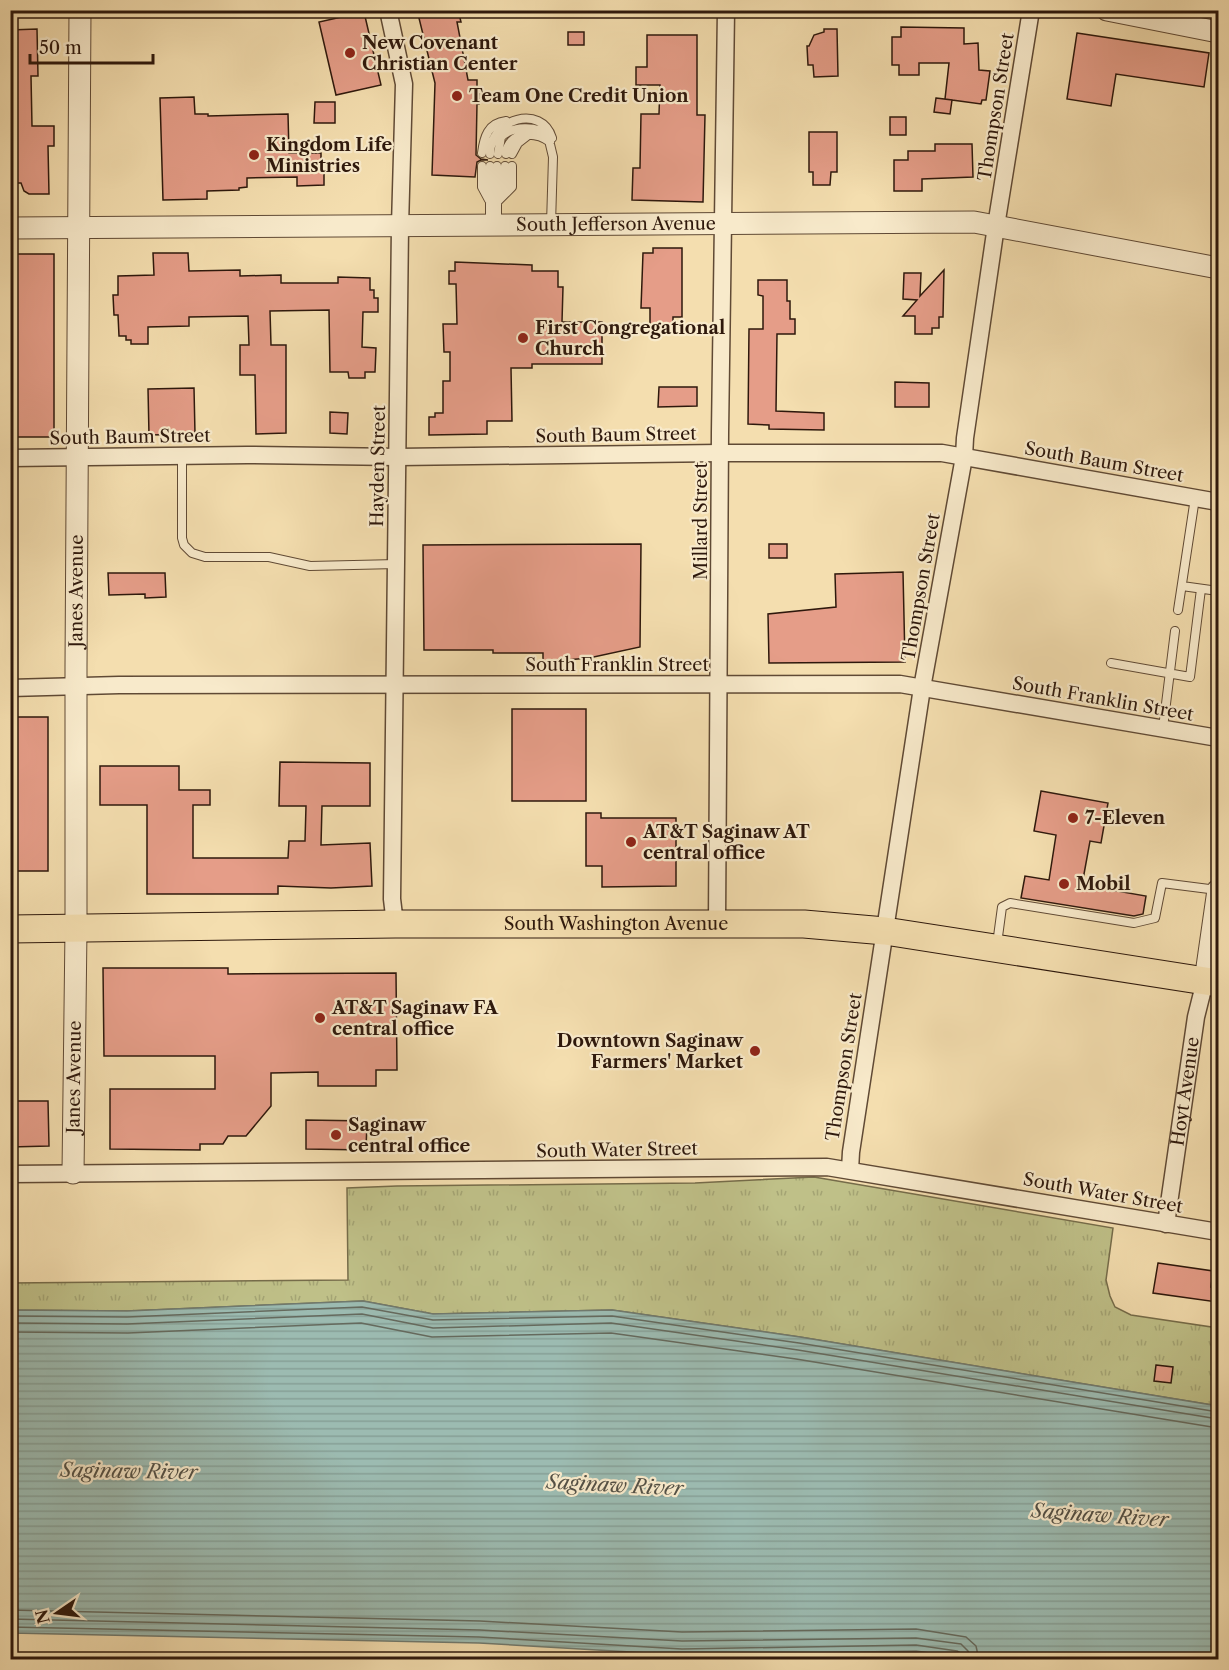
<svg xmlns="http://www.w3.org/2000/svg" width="1229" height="1670" font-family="'Libre Caslon Text',serif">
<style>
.grass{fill:url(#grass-tufts);stroke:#766c4a;stroke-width:1.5}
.water{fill:url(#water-rules);stroke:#707a6f;stroke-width:1.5}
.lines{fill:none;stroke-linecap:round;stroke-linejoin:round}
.shore{stroke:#656a5e;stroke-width:1.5}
.building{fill:#e59d88;stroke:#2e180c;stroke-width:1.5}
.service-casing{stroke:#604a35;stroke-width:10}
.minor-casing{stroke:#604a35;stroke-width:19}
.tertiary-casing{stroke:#604a35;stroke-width:23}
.primary-casing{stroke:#2e180c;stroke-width:29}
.service{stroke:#f8eacb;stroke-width:8}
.minor{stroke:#f8eacb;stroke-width:16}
.tertiary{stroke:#f8eacb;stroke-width:21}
.primary{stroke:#f4deaf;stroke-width:27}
.poi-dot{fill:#8f2418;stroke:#f8eacb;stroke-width:2}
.labels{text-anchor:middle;stroke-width:4.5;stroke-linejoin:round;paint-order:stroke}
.poi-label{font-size:18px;font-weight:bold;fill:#2e180c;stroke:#f8eacb;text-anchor:start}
.street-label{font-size:18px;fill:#2e180c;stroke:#f8eacb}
.water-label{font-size:20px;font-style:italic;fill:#545146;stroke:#f8eacb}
</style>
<defs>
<pattern id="grass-tufts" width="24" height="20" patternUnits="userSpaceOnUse" patternTransform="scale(1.5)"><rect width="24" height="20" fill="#bfc088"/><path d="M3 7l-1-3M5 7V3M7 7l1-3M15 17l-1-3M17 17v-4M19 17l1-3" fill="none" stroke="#a4a474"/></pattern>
<pattern id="water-rules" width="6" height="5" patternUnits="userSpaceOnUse" patternTransform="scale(1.5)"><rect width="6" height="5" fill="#9cbbb1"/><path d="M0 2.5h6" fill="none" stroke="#87a097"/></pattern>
</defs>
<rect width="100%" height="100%" fill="#f4deaf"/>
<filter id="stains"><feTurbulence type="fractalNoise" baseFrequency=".00333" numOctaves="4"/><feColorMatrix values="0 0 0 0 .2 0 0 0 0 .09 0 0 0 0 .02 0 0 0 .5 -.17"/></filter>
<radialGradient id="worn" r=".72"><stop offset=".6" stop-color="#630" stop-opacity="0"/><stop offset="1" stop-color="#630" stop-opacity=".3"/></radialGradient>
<path class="grass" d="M814,1177L1113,1228L1106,1280L1110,1296L1115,1307L1131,1315L1218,1328V1406L800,1337L612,1310L433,1314L363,1301L127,1311L11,1310L10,1283L348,1280L347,1188L397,1186L695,1183Z"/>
<path class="water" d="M363,1301L433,1314L612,1310L800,1337L1218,1406V1659L978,1660L916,1651L682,1655L479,1643L11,1633V1310L127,1311Z"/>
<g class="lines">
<path class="shore" d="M10,1316L127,1317L362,1307L433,1320L612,1316L799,1343L1218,1412
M10,1323L127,1324L362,1314L433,1328L611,1323L798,1350L1218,1419
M10,1332L128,1333L361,1323L432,1337L611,1333L796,1359L1218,1428
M10,1610L480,1621L682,1632L916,1629L966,1637L976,1646L979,1660
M10,1619L480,1630L682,1641L916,1638L961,1644L968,1651L970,1660
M10,1627L479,1637L682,1649L916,1645L957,1651L962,1654L963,1660"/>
</g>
<path class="building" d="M417,10H458L461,22H457L468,80H477V88H480L479,104H477L476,155L481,159L488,160H481L477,162L475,177L432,175L435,83Z
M364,12L381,85L336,95L319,22Z
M901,27L964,28V44L978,43L979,70L990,71L986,100H982L981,104L945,99L949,63H919V75H899V65H892V37H901Z
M37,29L38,76H31L32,126H54V146H48L49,194H29L24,191L21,183H10V30Z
M824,29H837L838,76L814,77L813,65H808L807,46H809L814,35L824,32Z
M568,32H584V45H568Z
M1077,33L1209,53L1204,87L1116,74L1111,106L1067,99Z
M647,35H697V115H705L703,202L632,200L633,168H640L641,114H659L660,85H636V67H647Z
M194,97L195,114H208V116L288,114L289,153H321V161H324V185L297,186V177L247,178V187L239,188V190L207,191V199L163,200L160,98Z
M936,98L952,100L950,114L934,112Z
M315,102H335V123H314Z
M890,117H906V135H890Z
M809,132H837V172H831L830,185H813V172H809Z
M935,144H972L973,177L922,179V191H894V160H908V151H935Z
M653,248H682V317H673V331H650V308H641L643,253H653Z
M153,253H188L189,271L240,270V276L281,275V283H338V277L370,278V290H374V298H378V312H363L362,347L376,348L375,372H365V378H349L348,372H330L329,310L270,311L271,345H286V433L256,434L255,375H240V345H249L248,316L189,317V326L148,327V344H131V340H126V336H119L118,315H114L113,295H118V276L154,275Z
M10,254H54V437H10Z
M455,262L532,265V271H558V287H563L562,322H602V364H532V368H511L512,421H487V434L429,435V417H435V413H443V381H450V352H444L443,324H457L456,284H449V271H455Z
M944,270L943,317H939V328H932V334H915V316H903L917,300L903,299L904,273H921L920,296Z
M758,280H787V301H790V319H795V334H777L776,411L824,413V430L769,429V425L748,424L749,329H763V296L758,295Z
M895,382L929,383V407H895Z
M659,387H697V406L658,407Z
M194,388L195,434L149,435L148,389Z
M330,412L348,413L347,434L330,433Z
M641,544L640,647L589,658L543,662V653H493V650H424L423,545Z
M769,544H787V558H769Z
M903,572L905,662L769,663L768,614L836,607L835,574Z
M108,573H165L166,597L145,598V594L109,595Z
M512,709H586V801H512Z
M10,717H48V871H10Z
M280,762L370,763V806H322L321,845L370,843L372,886L331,888L278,886V894H147V805H100V766H179V790H210V805H193V858H288L289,841H305L306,806H279Z
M1041,791L1108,803L1101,843L1090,841L1082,885L1146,896L1143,914L1134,916L1021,898L1025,876L1049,880L1056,835L1034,831Z
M586,813H601V818H676V886L602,887V866H586Z
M103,968H228V974L396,973L397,1070H376V1086H318V1072L271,1073V1106L246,1136H228L223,1144H200V1150L110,1149V1089H215V1056H104Z
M10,1101H48L49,1146L10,1147Z
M306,1120L367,1121L366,1150L306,1149Z
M1158,1263L1213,1271L1211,1287L1218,1288L1217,1302L1153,1293Z
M1156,1365L1173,1367L1171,1383L1154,1381Z"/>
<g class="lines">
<defs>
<path id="service" d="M482,153C484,137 488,123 506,121
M490,154C490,118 542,104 552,138
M498,154L501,137C512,126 537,125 548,136L553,157L551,224
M506,154C508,131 535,131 550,142
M512,154L518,143L527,136
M482,166V187L489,200
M490,166V225
M505,194L512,187V166
M497,202L505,194V166
M497,224V166
M182,456V538L184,545L192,553L205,557H269L310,566L397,564
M1182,586L1218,591
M1178,610L1195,498
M1111,663L1190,677L1201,589
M1163,728L1175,631
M997,944L1002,907L1010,903L1134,923L1155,918L1162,883L1217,890"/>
<g id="minor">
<path d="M388,10L404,84L400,226L392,899L395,924"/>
<path d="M10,458L247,455L398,457L720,453H942L1218,502"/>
<path d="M10,688L119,685L900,684L1218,738"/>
<path d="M717,923L720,433L726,10"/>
<path d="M850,1170L851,1152L922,688L964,457L965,438L996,226L1031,10"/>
<path d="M10,1174L827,1167L1218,1232"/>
<path id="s1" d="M1166,1224L1196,1017L1205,981"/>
</g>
<g id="tertiary">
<path d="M1107,10L1218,32"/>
<path id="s2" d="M10,228L974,222L1218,268"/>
<path d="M1205,981L1218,890"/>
<path id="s3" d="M73,1173L76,929V667L80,10"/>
</g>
<g id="primary">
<path id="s4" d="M10,929L395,924H804L885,931L1218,983"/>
</g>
</defs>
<use href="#service" class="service-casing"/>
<use href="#minor" class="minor-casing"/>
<use href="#tertiary" class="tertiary-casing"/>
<use href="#primary" class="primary-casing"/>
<use href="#service" class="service"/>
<use href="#minor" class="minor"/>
<use href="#tertiary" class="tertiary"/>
<use href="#primary" class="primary"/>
</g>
<g class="poi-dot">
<circle cx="350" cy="53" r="6"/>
<circle cx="457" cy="96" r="6"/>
<circle cx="254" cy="155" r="6"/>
<circle cx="523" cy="338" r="6"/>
<circle cx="1073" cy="818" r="6"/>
<circle cx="631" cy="842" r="6"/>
<circle cx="1064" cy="884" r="6"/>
<circle cx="320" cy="1018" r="6"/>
<circle cx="755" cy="1051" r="6"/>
<circle cx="336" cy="1135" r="6"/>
</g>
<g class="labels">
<g class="poi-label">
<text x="362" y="49">New Covenant<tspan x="362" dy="21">Christian Center</tspan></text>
<text x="469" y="102">Team One Credit Union</text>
<text x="266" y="151">Kingdom Life<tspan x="266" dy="21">Ministries</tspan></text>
<text x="535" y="334">First Congregational<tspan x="535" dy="21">Church</tspan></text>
<text x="1085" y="824">7-Eleven</text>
<text x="643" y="838">AT&amp;T Saginaw AT<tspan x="643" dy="21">central office</tspan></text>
<text x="1076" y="890">Mobil</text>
<text x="332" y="1014">AT&amp;T Saginaw FA<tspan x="332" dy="21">central office</tspan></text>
<text x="743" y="1047" text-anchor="end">Downtown Saginaw<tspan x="743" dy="21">Farmers' Market</tspan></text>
<text x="348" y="1131">Saginaw<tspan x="348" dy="21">central office</tspan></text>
</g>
<g class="street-label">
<text transform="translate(996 107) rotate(-81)" y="6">Thompson Street</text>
<text dy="6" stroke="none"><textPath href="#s2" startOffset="606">South Jefferson Avenue</textPath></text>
<text transform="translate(616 435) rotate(-1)" y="6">South Baum Street</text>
<text transform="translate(130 437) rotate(-1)" y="6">South Baum Street</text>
<text transform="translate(1104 462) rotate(10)" y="6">South Baum Street</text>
<text transform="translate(378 466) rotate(-89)" y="6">Hayden Street</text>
<text transform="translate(701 521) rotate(-90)" y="6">Millard Street</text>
<text transform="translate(921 587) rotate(-80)" y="6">Thompson Street</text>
<text dy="6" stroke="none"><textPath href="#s3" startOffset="582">Janes Avenue</textPath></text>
<text x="617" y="671">South Franklin Street</text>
<text transform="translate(1103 699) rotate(10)" y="6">South Franklin Street</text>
<text dy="6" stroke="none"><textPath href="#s4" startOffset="606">South Washington Avenue</textPath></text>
<text transform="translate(844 1067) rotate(-81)" y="6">Thompson Street</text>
<text dy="6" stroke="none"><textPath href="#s3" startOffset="96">Janes Avenue</textPath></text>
<text dy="6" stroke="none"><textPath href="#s1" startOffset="134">Hoyt Avenue</textPath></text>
<text transform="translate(617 1150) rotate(-1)" y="6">South Water Street</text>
<text transform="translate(1103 1193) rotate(10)" y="6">South Water Street</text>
</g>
<g class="water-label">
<text transform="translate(129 1471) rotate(1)" y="7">Saginaw River</text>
<text transform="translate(615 1485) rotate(3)" y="7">Saginaw River</text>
<text transform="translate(1100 1515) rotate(4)" y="7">Saginaw River</text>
</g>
</g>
<rect width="1229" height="1670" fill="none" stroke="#f4deaf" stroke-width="36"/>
<rect x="12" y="12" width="1205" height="1646" fill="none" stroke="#2e180c" stroke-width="3"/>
<rect x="18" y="18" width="1193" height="1634" fill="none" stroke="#2e180c" stroke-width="1.5"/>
<g transform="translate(57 1613) rotate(256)" stroke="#f8eacb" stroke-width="4.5" paint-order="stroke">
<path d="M0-4.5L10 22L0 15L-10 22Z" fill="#2e180c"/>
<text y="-9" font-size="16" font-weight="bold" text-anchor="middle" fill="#2e180c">N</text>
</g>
<path d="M30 54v9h123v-9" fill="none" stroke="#2e180c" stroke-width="3"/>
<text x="39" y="54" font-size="18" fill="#2e180c" stroke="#f8eacb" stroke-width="4.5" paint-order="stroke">50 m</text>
<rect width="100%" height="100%" filter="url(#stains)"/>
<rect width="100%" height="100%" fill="url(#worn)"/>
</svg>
